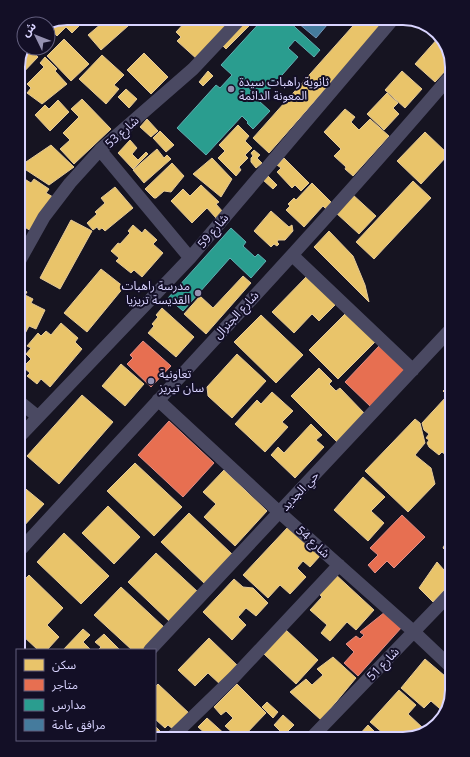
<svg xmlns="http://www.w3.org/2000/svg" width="470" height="757" font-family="'Open Sans','Noto Sans Arabic',sans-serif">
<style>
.homes{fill:#e9c46a;stroke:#e4c997}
.shops{fill:#e76f51;stroke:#e38d85}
.schools{fill:#2a9d8f;stroke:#5eaeb1}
.public{fill:#457b9d;stroke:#7196ba}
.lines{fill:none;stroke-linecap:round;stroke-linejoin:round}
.street{stroke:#4a4962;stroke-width:13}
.poi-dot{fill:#9591b1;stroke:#130f26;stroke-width:1.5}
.labels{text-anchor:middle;stroke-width:4;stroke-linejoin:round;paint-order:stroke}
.poi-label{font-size:12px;fill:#d9d4ff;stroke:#130f26;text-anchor:start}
.street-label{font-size:12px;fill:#d9d4ff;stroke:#130f26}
.rim{fill:none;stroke:#d9d4ff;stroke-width:2}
</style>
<rect width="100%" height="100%" fill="#161421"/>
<path class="homes" d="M67,18H78L82,23L72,33L66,27L57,36L48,27V26Z
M85,18H95L89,23Z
M108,18H137L101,50L88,35Z
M189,18H195L196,19L197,18H220L228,26L198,60L177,41L181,37L176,32Z
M249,18H257L226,49L222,45Z
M360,18H388L269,153L253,138Z
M439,37L447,45V69L435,82L415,64Z
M64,39L89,64L71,81L47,56Z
M25,48H29L38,57L18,78V64Z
M144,53L168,77L151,94L127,70Z
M102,55L124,75L114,85L119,89L106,104L79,79Z
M45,57L57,69L55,71L67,84L42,104L27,93L31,88L27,84L44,67L40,63Z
M208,71L213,76L203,86L199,82Z
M402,71L422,89L405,108L385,90Z
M126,89L137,99L129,108L118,97Z
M387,93L398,103L393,108L399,114L384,130L367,114Z
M82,99L111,129L74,164L60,149L70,140L63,133L79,117L71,109Z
M58,100L69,112L50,131L35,115L45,105L49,109Z
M345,109L355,117L351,122L359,130L370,119L389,136L353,176L345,169L346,167L334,156L341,149L324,132Z
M147,119L158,131L151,137L140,127Z
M238,125L249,136L245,141L252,148L245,155L248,158L239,167L241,170L236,176L218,158L225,151L219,145Z
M160,131L174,145L166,152L153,138Z
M425,132L448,154V155L421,184L397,161Z
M130,140L137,148L132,154L138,160L146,152L148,154L133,169L118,153Z
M51,145L74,167L49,185L20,166Z
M157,149L164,158L167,155L171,159L144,183L133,170Z
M254,150L260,155L257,158L262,163L256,168L251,162V158L253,156L251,153Z
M212,158L232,179L221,197L193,174Z
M284,158L309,183L301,191L295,185L292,188L277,172L281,168L277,165Z
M172,163L184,176L171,192L164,191L156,198H154L145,189Z
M268,176L277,185L273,189L263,180Z
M23,178L31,183L34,179L49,189L46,193L53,197L31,231L23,226L20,230L19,184Z
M413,181L431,198L374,259L356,242Z
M312,183L332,203L326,209L323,206L304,227L286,210L290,206L288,204L294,198L296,200Z
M201,185L219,202L216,204L223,212L216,218L207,208L192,223L171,201L183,189L190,196Z
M115,187L133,208L105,231L102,228L99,230L97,227L93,230L87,223L97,214L95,212L105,203L101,198Z
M352,194L376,216L359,234L335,212Z
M271,211L289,227L292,225L293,231L285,240H278L277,242L279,244L277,246L274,244L271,247L254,231Z
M71,220L92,231L60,289L40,278Z
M133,225L142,233L145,229L157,240L153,244L163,253L142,277L134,270L131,273L116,261L119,258L111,251L118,243L120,244L130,233L128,231Z
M329,231L353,256L365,285L369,302L314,247Z
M101,269L124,287L87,332L64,313Z
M308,275L337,303L319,321L312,314L294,333L272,312Z
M243,276L251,283L206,334L184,314L200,296L213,308Z
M20,288L27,292L25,295L33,299L31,303L45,310L36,329L29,326L20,343Z
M162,308L194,337L176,357L148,333L154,326L152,324L158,317L156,315Z
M347,312L376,341L338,379L309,350Z
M261,315L303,355L276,383L234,342Z
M61,323L78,338L75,342L82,349L50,387L41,379L37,384L27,376L30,373L23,367L31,359L26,354L31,348L27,346L38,333L41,336L46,331L51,335Z
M237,354L266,381L232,418L208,396L207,387Z
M121,364L144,384L125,406L102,386Z
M319,368L332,381L329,384L336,391L340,388L365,414L337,442L291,396Z
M448,387L450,389V397L443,391Z
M272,392L293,411L282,422L288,427L265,452L235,424L257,400L261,404Z
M82,395L113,422L59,484L27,456Z
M446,397L450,401V450L446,455L442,452L439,455L429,447L427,443L429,440L426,438L429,434L424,430L422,423Z
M415,419L420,423L425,443L415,455L431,468L435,484L408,512L365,471Z
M311,424L322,435L316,440L324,447L295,478L271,455L278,447L284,453Z
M135,463L182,507L154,536L107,491Z
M224,470L267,511L235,546L204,517L216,504L203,492Z
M363,477L385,497L371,511L384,523L368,541L334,510Z
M21,485L44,504L22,528Z
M108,506L140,537L114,564L82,533Z
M189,513L233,555L205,584L161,542Z
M288,527L320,556L310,567L303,561L297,568L306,577L290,594L280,585L268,598L243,575Z
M64,533L109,576L81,604L37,562Z
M451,533V555L443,548Z
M156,553L198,592L170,622L128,582Z
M437,562L444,570L451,563V583L433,602L419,588Z
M334,573L374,610L356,630L347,622L330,641L321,633L327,625L310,610L322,597L317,592Z
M29,575L63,608L47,625L59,637L47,650H38L23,636L22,582Z
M234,579L243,587L253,588L268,603L256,616L246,608L238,617L246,625L232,640L203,612Z
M121,587L165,628L144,650H132L94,615Z
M83,629L90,635L83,642L91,650H63Z
M286,630L318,660L296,684L264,654Z
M104,634L120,650H98L101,647L95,642Z
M209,638L239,667L222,686L208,673L195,686L178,670Z
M333,657L356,678L321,720L290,692L306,679L312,685L323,675L317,669Z
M425,659L452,682V690L446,714L431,701L424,708L401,688Z
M158,684L190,714L174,730L168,725L165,728L155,719V687Z
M237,684L266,713L244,736H236L225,726L233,718L226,711L221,715L214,707Z
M399,690L416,705L408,714L424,729L430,722L434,725L425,734H396L393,731L390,734H384L370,722Z
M267,702L278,712L273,718L262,707Z
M283,715L294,725L284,735L274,725Z
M207,718L228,737H203L206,734L198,727Z
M368,725L378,735H359Z
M155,726L161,732L156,738H155Z"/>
<path class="shops" d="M143,341L171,366L151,387L127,364L133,358L130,355Z
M379,346L405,370L371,407L345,382Z
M169,421L214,463L183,497L138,455Z
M402,515L425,537L394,568L387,561L375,573L368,565L378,555L370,548Z
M385,612L402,627L358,676L344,663L354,652L346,644L356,636L360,639L364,635L360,632Z"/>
<path class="schools" d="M264,18H285L320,50L314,57L295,40L288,48L298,57L259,101L270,111L253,129L247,123L248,122L242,116L206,155L177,128L216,85L220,88L232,75L221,65Z
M231,228L246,242L243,246L255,257L258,254L266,261L251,278L230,258L183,311L168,298Z"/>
<path class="public" d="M292,18H333L316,38Z"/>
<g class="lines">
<path class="street" d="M100,150L190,258
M292,255L413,370
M20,260L44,217L70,183L100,150L193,69L241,18
M158,400L279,512L414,632L452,668
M21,403L37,416
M21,435L190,258L394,18
M22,548C164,393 310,240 447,80
M150,650L449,331
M314,735L451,593
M172,737L234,677L339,565"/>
</g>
<g class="poi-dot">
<circle cx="231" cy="89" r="4"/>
<circle cx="198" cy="293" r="4"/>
<circle cx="151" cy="381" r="4"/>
</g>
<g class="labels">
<g class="poi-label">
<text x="239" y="86">ثانوية راهبات سيدة<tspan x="239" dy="14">المعونة الدائمة</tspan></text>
<text x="190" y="290" text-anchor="end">مدرسة راهبات<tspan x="190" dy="14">القديسة تريزيا</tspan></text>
<text x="159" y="378">تعاونية<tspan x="159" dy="14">سان تيريز</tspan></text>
</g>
<g class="street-label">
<text transform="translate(122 132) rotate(-42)" y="4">شارع 53</text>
<text transform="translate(213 231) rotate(-50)" y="4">شارع 59</text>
<text transform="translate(236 315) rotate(-47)" y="4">شارع الجنرال</text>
<text transform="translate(300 491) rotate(-47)" y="4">حي الجديد</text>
<text transform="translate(313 542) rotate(42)" y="4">شارع 54</text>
<text transform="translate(383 664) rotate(-46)" y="4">شارع 51</text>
</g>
</g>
<path d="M0 0H470V757H0ZM67 25H403A42 42 0 0 1 445 67V690A42 42 0 0 1 403 732H67A42 42 0 0 1 25 690V67A42 42 0 0 1 67 25Z" fill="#130f26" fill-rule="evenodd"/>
<path class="rim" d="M67 25H403A42 42 0 0 1 445 67V690A42 42 0 0 1 403 732H67A42 42 0 0 1 25 690V67A42 42 0 0 1 67 25Z"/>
<rect x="16" y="649" width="140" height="92" fill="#130f26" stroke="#625e7d"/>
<rect x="24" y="659" width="20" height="12" fill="#e9c46a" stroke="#625e7d"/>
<text x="52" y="669" font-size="12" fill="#d9d4ff">سكن</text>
<rect x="24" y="679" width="20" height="12" fill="#e76f51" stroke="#625e7d"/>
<text x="52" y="689" font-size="12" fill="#d9d4ff">متاجر</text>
<rect x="24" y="699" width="20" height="12" fill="#2a9d8f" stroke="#625e7d"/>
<text x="52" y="709" font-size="12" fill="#d9d4ff">مدارس</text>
<rect x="24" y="719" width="20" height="12" fill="#457b9d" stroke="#625e7d"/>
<text x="52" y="729" font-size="12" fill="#d9d4ff">مرافق عامة</text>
<g transform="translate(36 36) rotate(313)"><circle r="19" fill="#130f26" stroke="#625e7d"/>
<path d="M0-3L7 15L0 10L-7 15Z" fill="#9591b1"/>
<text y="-6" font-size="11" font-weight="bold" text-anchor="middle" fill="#d9d4ff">ش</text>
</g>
</svg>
